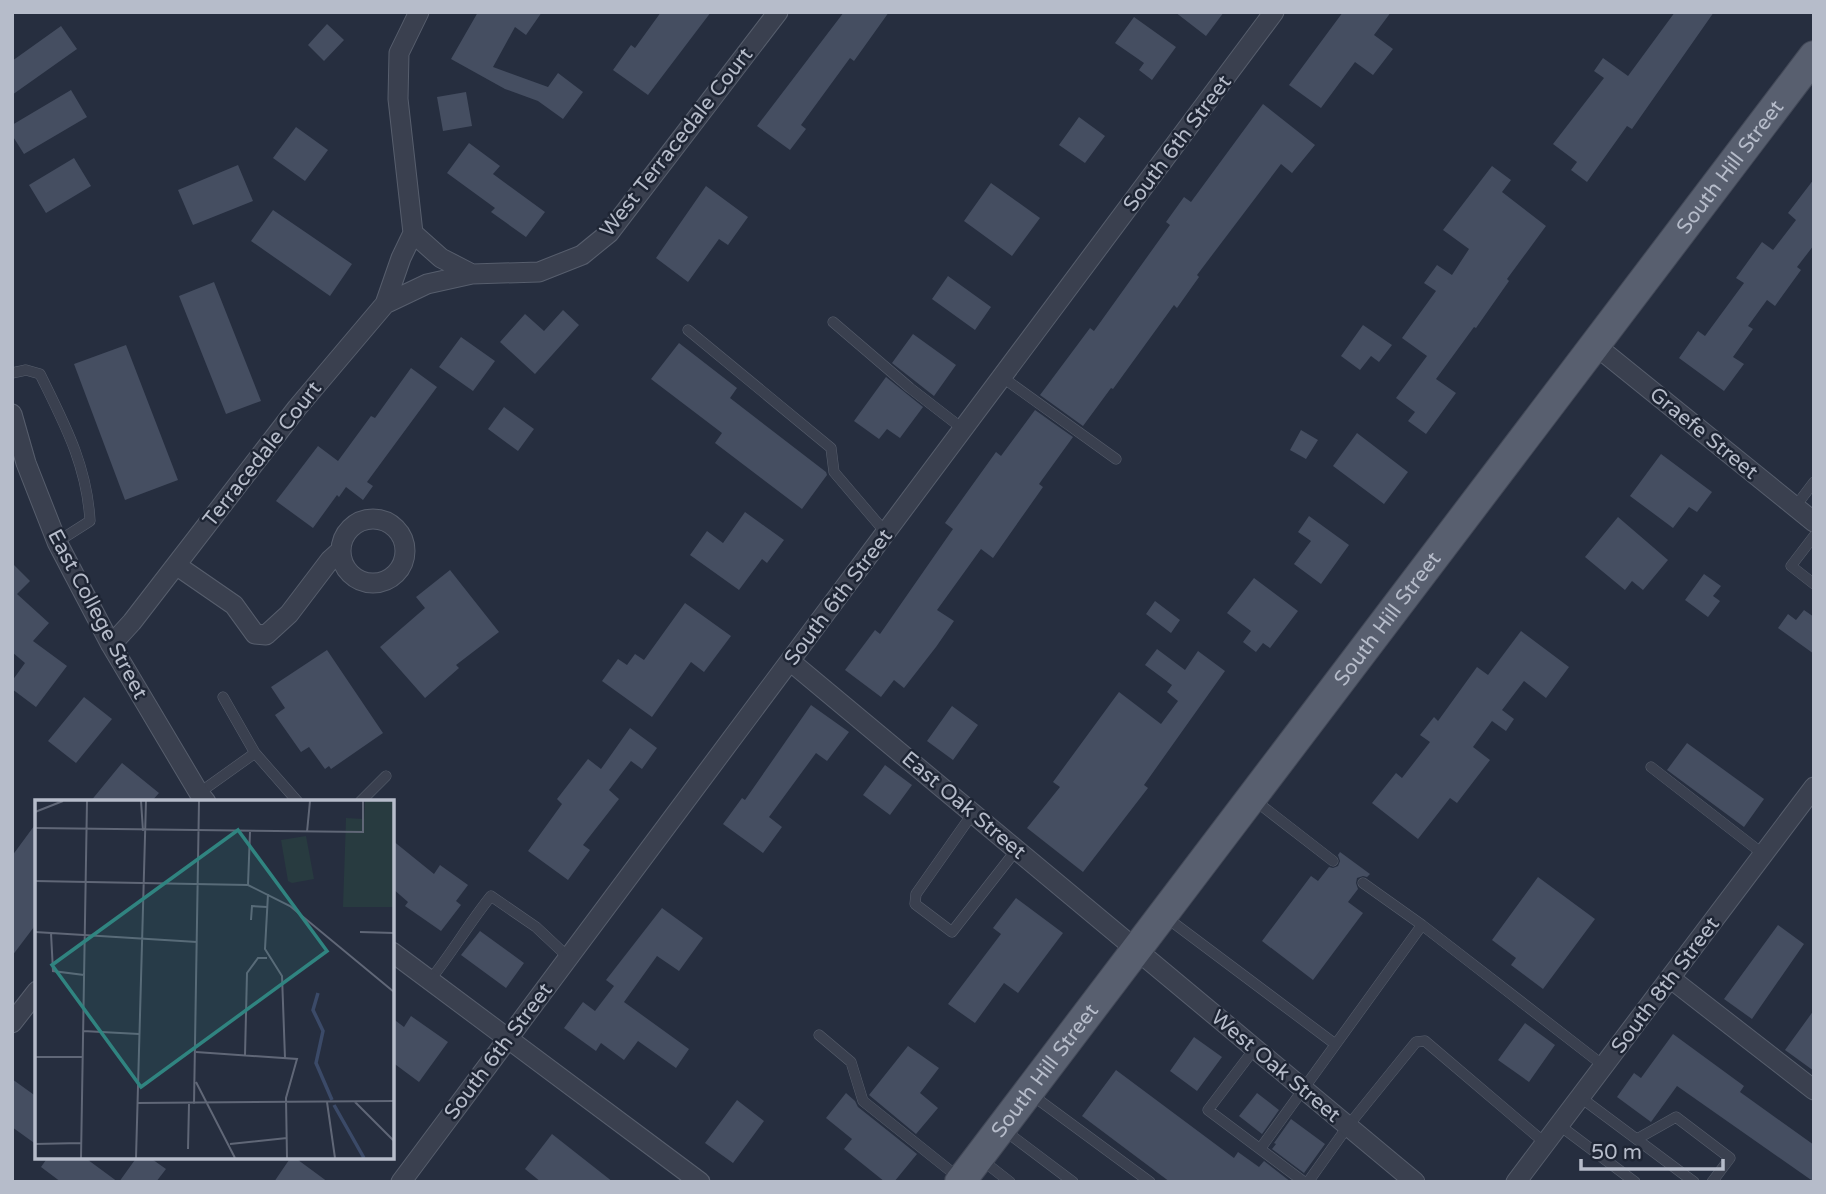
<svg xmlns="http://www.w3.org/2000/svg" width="1826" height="1194" font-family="'Varela Round',sans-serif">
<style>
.building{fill:#454e61}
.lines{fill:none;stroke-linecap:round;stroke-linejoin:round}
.service-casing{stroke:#575e6d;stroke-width:11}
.minor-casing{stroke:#575e6d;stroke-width:21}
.primary-casing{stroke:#434958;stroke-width:32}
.service{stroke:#3a404f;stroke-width:10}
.minor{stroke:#3a404f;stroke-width:19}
.primary{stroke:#585f6f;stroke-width:30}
.labels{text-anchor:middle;stroke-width:5;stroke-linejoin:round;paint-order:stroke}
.street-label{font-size:21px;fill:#b6bcca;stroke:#1e2534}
.inset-river{fill:none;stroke:#3b4a68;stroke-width:3.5}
.inset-road{fill:none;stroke:#606777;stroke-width:2}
.view{fill:#308480;fill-opacity:0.15;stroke:#308480;stroke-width:3.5}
.inset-edge{fill:none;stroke:#b6bcca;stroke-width:3.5}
</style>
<rect width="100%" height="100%" fill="#262e3f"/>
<path class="building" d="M478,12H542L526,35L515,27L493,67L548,87L558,73L583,92L563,119L538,101L505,89L451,59Z
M661,12H711L648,95L613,70L631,45L635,48Z
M844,12H889L854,61L850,58L801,125L806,129L790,150L757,126Z
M1175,12H1224L1206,36Z
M1343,12H1391L1374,35L1393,49L1373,75L1355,62L1321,108L1289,85Z
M1675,12H1714L1632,129L1627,126L1587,182L1571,170L1577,162L1553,144L1604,78L1594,71L1603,58L1628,76Z
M1134,17L1176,47L1152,80L1139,70L1144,63L1115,43Z
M327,24L344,40L324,61L308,45Z
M61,26L77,49L12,95V61Z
M71,90L87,117L24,154L12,135V125Z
M466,92L472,126L443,131L437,97Z
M1263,104L1315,145L1292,173L1281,164L1197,275L1199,277L1177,308L1174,305L1113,389L1111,388L1083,426L1040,395L1090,328L1094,331L1170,225L1166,222L1184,197L1191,202Z
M1079,117L1105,136L1085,163L1059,145Z
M296,127L328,150L305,181L273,158Z
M469,143L500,166L493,174L545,212L526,237L491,212L495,208L447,173Z
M74,158L91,186L46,213L29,185Z
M238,165L253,201L193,225L178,190Z
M1492,166L1511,180L1502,192L1546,226L1507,279L1509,281L1476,328L1474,327L1436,379L1456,393L1426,434L1408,421L1415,412L1396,398L1427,356L1402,338L1436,291L1424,283L1437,265L1452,275L1469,249L1443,230Z
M1814,179V245L1797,267L1801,270L1775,306L1767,300L1748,326L1753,329L1733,357L1744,364L1724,391L1679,358L1698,331L1705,336L1744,283L1736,278L1762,242L1773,250L1796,220L1788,213Z
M991,183L1040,218L1012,256L964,221Z
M706,186L748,217L728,245L719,239L688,282L656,258Z
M273,210L352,264L330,296L251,241Z
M948,276L991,307L975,330L932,299Z
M214,282L261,401L226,414L179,296Z
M563,310L579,325L535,374L500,342L525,314L544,331Z
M1363,325L1392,345L1379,362L1371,356L1360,370L1341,356Z
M913,334L956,365L934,396L892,363Z
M461,337L495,361L473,391L439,367Z
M679,343L737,388L730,398L826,472L827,475L802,509L715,443L722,433L651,379Z
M126,345L178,480L125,500L74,364Z
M411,368L437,387L367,482L373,486L363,500L346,487L339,497L337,495L313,528L276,501L318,446L338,461L371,416L375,418Z
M886,377L923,407L900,438L887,429L879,439L854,421Z
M504,407L534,429L518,451L488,429Z
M1035,410L1073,437L1039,484L1043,487L993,558L981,549L937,610L954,621L936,647L904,688L894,680L881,697L845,670L875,630L880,634L953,529L945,523L996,452L1001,456Z
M1301,430L1318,440L1306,459L1290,450Z
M1357,433L1408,472L1384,504L1333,466Z
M1661,454L1712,492L1697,512L1689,507L1673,528L1630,496Z
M745,512L784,540L767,563L762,559L739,590L690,555L707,531L723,543Z
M1309,516L1349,545L1321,584L1294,564L1311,541L1298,532Z
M1618,517L1668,560L1643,590L1632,581L1625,590L1585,557Z
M12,563L30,581L17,594L49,623L33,641L67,666L36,707L12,689V681L25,663L12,652Z
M450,570L499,632L456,665L459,668L425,698L380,647L425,608L416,597Z
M1704,574L1721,586L1713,596L1720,601L1708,617L1685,600Z
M1254,578L1298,611L1270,648L1263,643L1256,652L1243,642L1251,631L1227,613Z
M1155,601L1180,620L1171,633L1146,614Z
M685,603L731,636L704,672L691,662L652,717L602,681L618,659L627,665L635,654L644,660Z
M1804,610L1814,617V654L1778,628L1788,614L1796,620Z
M1521,631L1569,667L1546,698L1524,681L1502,710L1514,719L1506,731L1492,721L1473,747L1490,760L1457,803L1450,798L1418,839L1372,803L1396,773L1402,778L1430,742L1420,735L1434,717L1438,721L1477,667L1488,675Z
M1157,649L1185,670L1198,651L1225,671L1144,785L1148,788L1083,872L1027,828L1060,787L1053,782L1119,692L1161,724L1178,701L1167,692L1172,685L1145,665Z
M327,650L383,733L331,769L329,766L325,769L309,747L301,752L275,715L285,708L271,687Z
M84,697L112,719L76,763L48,741Z
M811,705L849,732L827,761L816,753L769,817L782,827L763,853L723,824L742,798L745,800Z
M952,706L978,725L953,760L927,741Z
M630,728L657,748L642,769L631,761L609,790L619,799L583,845L590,850L568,880L528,851L562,804L557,799L588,759L601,769Z
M1687,743L1764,799L1744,827L1667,770Z
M122,763L159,793L151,802H90Z
M885,765L912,785L890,815L863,795Z
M37,822V923L12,956V856Z
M392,840L434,874L440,865L468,885L456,901L461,905L441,931L405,906L408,902L392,888Z
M1340,852L1370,874L1367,877L1363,876L1357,878L1356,883L1358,889L1348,902L1363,913L1313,980L1262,941L1311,876L1318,881L1329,867L1333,868L1338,866L1340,861L1338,855Z
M1538,877L1595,919L1543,989L1511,965L1516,958L1492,940Z
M1016,898L1063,933L1018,993L1004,983L975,1023L948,1004L1001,934L993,928Z
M662,908L703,938L679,971L657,956L624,1002L689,1049L676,1068L638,1041L624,1060L601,1043L596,1051L564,1028L583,1002L595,1011L614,986L606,980Z
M1778,925L1804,944L1752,1019L1724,999Z
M480,931L524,963L506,988L461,955Z
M1814,1010V1071L1785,1050Z
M411,1016L448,1042L419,1082L392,1062V1018L404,1027Z
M1525,1023L1555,1045L1529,1082L1498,1060Z
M1673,1034L1744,1086L1740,1092L1814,1145V1182L1677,1086L1651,1122L1617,1097L1634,1073L1641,1078Z
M1194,1037L1222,1057L1197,1091L1170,1071Z
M908,1046L939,1068L920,1093L938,1108L916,1134L869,1095Z
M1116,1070L1234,1158L1238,1152L1259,1167L1264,1161L1291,1182H1170L1082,1116Z
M12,1079L37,1097V1145L12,1127Z
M846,1093L855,1101L858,1107L917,1154L894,1182H885L844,1149L852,1139L826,1118Z
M1257,1093L1279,1110L1262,1134L1239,1116Z
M737,1100L764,1121L733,1163L705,1143Z
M1291,1119L1325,1144L1304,1173L1272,1149L1276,1144L1274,1143Z
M552,1134L613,1182H541L525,1169Z
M48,1157H84L118,1182H61L41,1167Z
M137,1157H149L166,1169L156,1182H119Z
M291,1157H294L328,1182H274Z"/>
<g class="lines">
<defs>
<path id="service" d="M833,322L910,388L963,429
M688,330L831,448L834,472L886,533
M12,373L26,370L40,374C64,423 87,465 90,521L57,542
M1002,377L1116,459
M1795,507L1814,482
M1814,536L1791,566L1814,584
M223,697L255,753
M1651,767L1763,854
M199,793L255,753L298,802
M1253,799L1333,861
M360,802L386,776
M973,813L916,894L915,904L952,932L1017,849
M1167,918L1335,1044
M1422,925L1604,1066
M430,980C452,953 469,923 491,896L536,927L568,957
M819,1035L851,1062L863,1101L958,1177
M1255,1048L1208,1110L1304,1182
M1032,1095L1150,1182
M1580,1097L1694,1182
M1559,1125L1635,1182
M1004,1130L1073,1182
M1637,1139L1676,1117L1730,1158L1712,1182
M1260,1149L1422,925L1363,883
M982,1160L1010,1182
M1308,1182L1348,1126L1416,1042L1425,1041L1545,1143"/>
<path id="minor" d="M413,233L441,258L472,274L539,272L582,255L609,233L778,12
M385,304L427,284L472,274
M1595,345L1814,522
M12,414L26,463L57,542L111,645L199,793L206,802
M341 551a32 32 0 1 1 64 0a32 32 0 1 1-64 0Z
M176,565L234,605L255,634L266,635L289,614L330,560L340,551
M111,645L132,622L297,408L385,304L401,258L413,233L398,99L399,53L419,12
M790,661L1415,1182
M392,952L700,1182
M1670,978L1814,1090
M12,1023L37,991
M401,1182L1274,12
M1516,1182L1814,787"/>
<g id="primary">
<path id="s1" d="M960,1182L1814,56"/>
</g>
</defs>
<use href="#service" class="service-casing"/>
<use href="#minor" class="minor-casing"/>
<use href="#primary" class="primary-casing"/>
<use href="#service" class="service"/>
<use href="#minor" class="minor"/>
<use href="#primary" class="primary"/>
</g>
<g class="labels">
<g class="street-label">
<text transform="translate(676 142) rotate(-52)" y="7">West Terracedale Court</text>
<text transform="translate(1177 143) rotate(-53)" y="7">South 6th Street</text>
<text dy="7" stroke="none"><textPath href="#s1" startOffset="1274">South Hill Street</textPath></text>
<text transform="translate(1704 433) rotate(39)" y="7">Graefe Street</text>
<text transform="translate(262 454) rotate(-52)" y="7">Terracedale Court</text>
<text transform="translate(838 597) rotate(-53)" y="7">South 6th Street</text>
<text transform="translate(98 614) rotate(62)" y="7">East College Street</text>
<text dy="7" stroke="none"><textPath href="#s1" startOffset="707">South Hill Street</textPath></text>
<text transform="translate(964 805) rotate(40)" y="7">East Oak Street</text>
<text transform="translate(1665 985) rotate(-53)" y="7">South 8th Street</text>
<text transform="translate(498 1051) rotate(-53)" y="7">South 6th Street</text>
<text transform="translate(1276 1066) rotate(40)" y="7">West Oak Street</text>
<text dy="7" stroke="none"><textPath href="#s1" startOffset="140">South Hill Street</textPath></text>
</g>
</g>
<g transform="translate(35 800)">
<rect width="359" height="359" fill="#262e3f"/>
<path d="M330,1H359V107H308L311,18L329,19ZM271,36L279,79L257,83L253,81L246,40Z" fill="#283b40"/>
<path class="inset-river" d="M283,193L278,210L288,231L281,263L297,300M299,305L329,358"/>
<path class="inset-road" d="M106,1L108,31M0,12L28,1M0,28L328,32V1M272,32L275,1M0,81L213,85L255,106L359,192M213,85L215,32M233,94L230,149L247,176L250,258M216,120L217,106L232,107M0,132L162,142M325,132L359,133M16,133L18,171L49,175M48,231L104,234M161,252L262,259L251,298L252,358M210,255L212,173L223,158H232M0,257H48M161,282L200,358M292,302L300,358M320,302L359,341M102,303L359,301M159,304L164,1M0,344L46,343M195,344L252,338M153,349L154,304M46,358L52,1M101,358L111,1"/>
<path class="view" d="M203,30L292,151L106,287L17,165Z"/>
<rect width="359" height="359" class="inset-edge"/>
</g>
<rect width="1826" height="1194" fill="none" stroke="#b6bcca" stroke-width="28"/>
<path d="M1581 1159v10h142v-10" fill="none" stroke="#b6bcca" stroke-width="3.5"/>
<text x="1591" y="1159" font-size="21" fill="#b6bcca" stroke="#1e2534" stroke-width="5" paint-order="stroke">50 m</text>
</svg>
